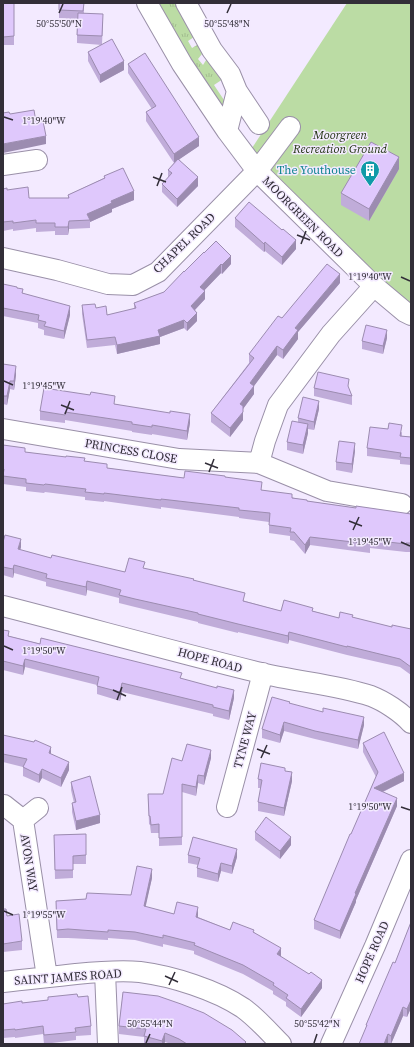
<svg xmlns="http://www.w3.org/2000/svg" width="414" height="1047" font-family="'Source Serif 4',serif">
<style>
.grass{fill:url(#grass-tufts)}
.green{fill:#bbdca4}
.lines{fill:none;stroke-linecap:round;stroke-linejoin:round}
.minor-casing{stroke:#9a90a8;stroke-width:22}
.minor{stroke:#fff;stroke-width:20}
.wall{fill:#c0acd9}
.shaded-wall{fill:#9c8cb0}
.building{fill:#dfc8fc;stroke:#9c8cb0}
.ticks{fill:none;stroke:#322e38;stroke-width:1.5}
.labels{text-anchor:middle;stroke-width:3;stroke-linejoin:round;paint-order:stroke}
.park-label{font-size:12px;font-style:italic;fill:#1e300e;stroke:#f3eaff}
.culture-label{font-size:12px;fill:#0d838f;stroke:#f3eaff;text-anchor:end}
.street-label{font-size:12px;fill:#322e38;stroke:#f3eaff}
.ticks-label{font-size:10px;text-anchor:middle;fill:#322e38;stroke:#f3eaff;stroke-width:3;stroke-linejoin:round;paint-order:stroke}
</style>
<defs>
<pattern id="grass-tufts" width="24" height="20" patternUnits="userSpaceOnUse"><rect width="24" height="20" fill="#bbdca4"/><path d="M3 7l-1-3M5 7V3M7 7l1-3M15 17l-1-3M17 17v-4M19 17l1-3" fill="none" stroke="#a1bd8e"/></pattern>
</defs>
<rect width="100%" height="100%" fill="#f3eaff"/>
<path class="grass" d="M159,3H179L197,35L188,41L192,48L202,42L206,49L198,59L203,65L208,57L226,77L214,85L228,106L223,110L189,57Z"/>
<path class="green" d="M347,3H411V308L268,167L252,148Z"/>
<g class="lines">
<defs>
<path id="minor" d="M147,3L182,64L227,131L257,171L374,286L405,312L411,315
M186,3L212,50L230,74L237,91L227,131
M237,91L259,124
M3,165L37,160
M3,258L57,270L108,284L133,285L158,272L257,171L290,127
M3,429L179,459L259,463L327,491L402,504
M259,463L265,441L278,405L331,334L374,286
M3,606C89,628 175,652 261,673C297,682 335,684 371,696C384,701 401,712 411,723
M4,805L23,820L47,977
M227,807L263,673
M23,820L38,808
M105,972L108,1044
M3,982C27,979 52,977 76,974C97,972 119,970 140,972C172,976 216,990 243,1008C257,1018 269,1032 281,1044
M331,1044L375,946L411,860"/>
</defs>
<use href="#minor" class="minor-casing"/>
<use href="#minor" class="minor"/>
</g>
<path class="wall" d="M3,3H14V45H3Z
M84,3V13L103,22L102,44L124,70L100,83L88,61V52L102,45L77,43V19L59,18V10Z
M128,64L199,146L179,159L198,186L177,207L162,192V184L168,178V170L174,163L146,121V112L152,109L128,73Z
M399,169L369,221L341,205V193Z
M104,176L134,200L112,209V212L90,222V228L69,229L68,235H55V231L36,232V228L13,231V229L3,231V189L29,198H68V195L104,178Z
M235,218L282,230L296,249L282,265L265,251L264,252L235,227Z
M204,253L231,264L222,274L221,273L204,290L205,299L195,310L197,321L187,331L184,328L160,337V344L117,354L115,345L87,348L82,314V305L96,308L107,315L134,309V303L164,292Z
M340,283L298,332V339L283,359L277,355L254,386V394L243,409V420L230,437L211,422V413L249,363V354L282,318Z
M3,284L17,288L23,293L70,315L64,339L44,335V330L38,328V323L3,316Z
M387,338L383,354L362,349V341Z
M3,364L16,375L14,390L10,389L7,405L3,404Z
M314,388L349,389L352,396V405L314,396Z
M115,404L190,423L187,440L152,434V435L132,432V431L65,420V423L40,420V411Z
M319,409L314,430L308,429V433L303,454L287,450V442L298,422V418Z
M402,432V436L411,437V465L400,464V460L367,456V448Z
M3,445L25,452L85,461L107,468L184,478L225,477L262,490L307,501L356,508L411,514V552H406L370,548V553L310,545L305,554L294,541L290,540V536L269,533V522L239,518V517L161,507V509L104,501V502L85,500V497L45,492L44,493L26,491V487L3,484Z
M355,451L352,473L336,470V462Z
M3,542L21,547L20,550L51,558L125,572L145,569L194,581L245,601L281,611H313L339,618H353L392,627L411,629V675L400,667L347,655L289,640L288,644L238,632V633L198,623V622L135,607L119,603V598L87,590L86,596L46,586V582L14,573L13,578L3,575Z
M3,630L9,636L182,679L234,698L229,720L213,716V714L122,692L120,701L97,694V685L25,667L23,675L3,670Z
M290,704L364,725L358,749L315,739L284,731L280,743L262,738V729Z
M3,735L51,754L69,770L61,787L42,778L39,783L23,776V767L3,762Z
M363,743L404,781L383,792L397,806L356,900V902L340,939L314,929V920L376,777L363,752Z
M211,758L204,785L198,783L196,796L182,792V845L159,846V833H151L150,825L149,824L148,794H163L182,761Z
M285,771L292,781L284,816L258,811V802L261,788H258V779Z
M71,782L100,823L76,830L72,812V803H74L71,790Z
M255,832L291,845L280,859L255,840Z
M86,834V864H73V878L55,879L54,835Z
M188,855L237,857L232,874L221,871L218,882L197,877V868L198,865L188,863Z
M152,878L145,907L174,914L198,916V917L230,930L254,932L281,957L322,988L301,1017L286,1006V1002L273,994V991L243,974L194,954V951L163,944V947L135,940L108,938V940L68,938H57L56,901L86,899L131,895Z
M3,909L22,941V950L3,952Z
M411,922V1008L407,1017L403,1016L391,1044L388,1043L366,1027V1025L395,963Z
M123,992L246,1044H171L165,1042L164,1044H144V1037L119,1034V1026Z
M78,997L91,1026V1035L76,1036V1040L44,1044L43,1034L15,1038V1037L3,1038V1004L22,1003Z"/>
<path class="shaded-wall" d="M124,61V70L100,83V75Z
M46,136V144L3,153V144Z
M199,137V146L174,163V154Z
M399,157V169L369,221V209Z
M198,177V186L177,207V199Z
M134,191V200L112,209V212L90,222V220L87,214L111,201Z
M69,221V229L68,235V227Z
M296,240V249L282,265V257Z
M265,242V251L264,252V244Z
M231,256V264L222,274V265Z
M221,264V273L200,295V287Z
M340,274V283L298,332V339L283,359V350L295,328Z
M205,291V299L191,314V306Z
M70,306V315L64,339V331Z
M197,313V321L187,331V323Z
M184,320V328L160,337V344L117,354V345Z
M387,330V338L383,354V346Z
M277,346V355L254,386V394L240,413V404L250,383Z
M16,366V375L14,390V381Z
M10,381V389L7,405V396Z
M319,401V409L314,430V422Z
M243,412V420L230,437V428Z
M190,414V423L187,440V431Z
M308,424V433L303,454V445Z
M355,443V451L352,473V464Z
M310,537V545L305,554V545Z
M21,539V547L18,558V549Z
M14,565V573L13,578V569Z
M87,581V590L86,596V587Z
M289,632V640L288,644V636Z
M25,659V667L23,675V666Z
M122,683V692L120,701V692Z
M234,690V698L229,720V711Z
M364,717V725L358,749V740Z
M284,722V731L280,743V735Z
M51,747V755L49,753Z
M211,750V758L204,785V776Z
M69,762V770L61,787V778Z
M42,769V778L39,783V775Z
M292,772V781L284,816V808Z
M404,773V781L374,796V788Z
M198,775V783L196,796V787Z
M397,798V806L356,900V902L340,939V931L355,893Z
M100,815V823L76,830V821Z
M291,837V845L280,859V851Z
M237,849V857L232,874V866Z
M221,863V871L218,882V874Z
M152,869V878L144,914V906Z
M198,907V916L196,925V917Z
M281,948V957L277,954Z
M322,980V988L301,1017V1009Z
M411,1000V1008L407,1017V1009Z
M403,1007V1016L391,1044V1036Z
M165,1033V1042L164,1044H162V1041Z
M388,1034V1044H384Z"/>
<path class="building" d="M3,3H14V36L3,37Z
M59,3H84L83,11L59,10Z
M78,13L103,14L102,36L77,35Z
M112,39L124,61L100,75L88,52Z
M145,53L199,137L174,154L146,112L156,106L128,64Z
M34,110L36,122L43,121L46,136L3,144V113L9,112L10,114Z
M371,142L399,157L369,209L341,193Z
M178,159L198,177L177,199L162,184L172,173L168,170Z
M123,168L134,191L111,201L112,203L87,214L90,220L69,221L68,227H55V223H36V220L13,223V221L3,222V189L7,188V190L28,187L29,198H69L68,195L105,178L104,176Z
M249,202L282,230L283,229L296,240L282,257L265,242L264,244L235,218Z
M216,241L231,256L222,265L221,264L200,287L205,291L191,306L197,313L187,323L184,320L158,330L160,336L117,345L115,337L87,340L82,305L95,304L96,308L106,306L107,315L136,308L134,303L164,292L184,271V272L204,252V253Z
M327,264L340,274L295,328L298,330L283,350L277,346L250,383L254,386L240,404L243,406V412L230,428L211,413L254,358L249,354L278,316L282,318Z
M3,284L17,287V288L23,289L22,293L70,306L64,331L44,326L46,322L38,320L39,315L3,308Z
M366,325L387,330L383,346L362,341Z
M3,364L16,366L14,381H10L7,396H3Z
M318,372L349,379L348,386L352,396L314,388Z
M44,388L90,395L91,392L115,396L114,404L170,413V411L190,414L187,431L152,425V427L132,424V422L65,412V415L40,411Z
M303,397L319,401L314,422L298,418Z
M292,421L308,424L303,445L287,442Z
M389,423L402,425L400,436L411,437V458L400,457L401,453L367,448L370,427L388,429Z
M339,441L355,443L352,464L336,462Z
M3,445L25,448V452L66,457V456L85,458L84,461L107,464V468L184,478L185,471L225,476V477L262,482L261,490L292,494V498L307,500V501L356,508V506L411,514V543H406V544L370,540V544L310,537L305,545L294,532H290L291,528L269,525L270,513L239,510V508L161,499V500L104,493V494L85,492L86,489L45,484L44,485L26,483V479L3,476L4,469H3Z
M5,535L21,539L18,549L51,558L52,555L125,572L129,558L145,562L143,568L194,579L193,580L245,593L243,601L281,611L284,600L313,608L312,611L339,618L340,612L353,615L352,617L392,627V625L411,629V667L400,659L347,646V647L289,632L288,636L238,624L198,614V613L135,599L119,595L121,590L87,581L86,587L46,578L47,574L14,565L13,569L3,567V542Z
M3,630L9,631L8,636L40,644L41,638L182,673L180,678L217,688V686L234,690L229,711L213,707V705L122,683L120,692L97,686L99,677L25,659L23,666L3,661Z
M272,697L290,702L289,703L323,712V708L364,717L358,740L315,731L284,722L280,735L262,729Z
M384,732L404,773L374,788L397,798L355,893L356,894L340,931L314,920L350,834H351L378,772L363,743Z
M3,735L34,742L35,740L51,747L49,753L69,762L61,778L42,769L39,775L23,767L27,759L3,754Z
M187,744L211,750L204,776L198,775L196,787L182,784V837L159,838V824L151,825L150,816H149L148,794H163L172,758L182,761Z
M261,763L285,768V771L292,772L284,808L258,802L262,780L258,779Z
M90,776L100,815L76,821L72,803L76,802L71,782Z
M266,817L291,837L280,851L255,832Z
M86,834V855L73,856V870H55L54,835Z
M193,837L237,849L232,866L221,863L218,874L197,868L200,858L188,855Z
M137,866L152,869L144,906L174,914L177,902L198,907L196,917L230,930L233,922L254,930L253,932L281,948L277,954L309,974L311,972L322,980L301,1009L286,998L288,995L273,985L274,983L243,965L194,945L195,943L163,935V938L135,932L108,930V932L68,929L57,930L56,901L86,899L87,893L131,895Z
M3,909H6L7,916L19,914L22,941L3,944Z
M411,922V1000L407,1009L403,1007L391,1036L388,1034L384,1044H359L367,1025H366L393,962L395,963Z
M123,992L158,996L181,1004L204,1013L232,1030L246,1042L245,1043L246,1044H187L179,1039L165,1033L162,1041L144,1036L146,1029L119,1026Z
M77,994L78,997L88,996L91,1026L75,1028L76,1032L44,1035L43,1026L15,1030V1029L3,1030V1004L22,1001V1003L48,1000V997Z"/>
<path class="ticks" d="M59,13L63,4M227,13L231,4M4,117L13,120M153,177L166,182M157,186L162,173M297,235L310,240M301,244L306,231M401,277L410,281M4,381L13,385M61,405L74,410M65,414L70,401M205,463L218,468M209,472L214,459M349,521L362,526M353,530L359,517M401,542L410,546M4,646L13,650M113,690L126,696M117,700L122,687M257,749L270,754M261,758L267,745M401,807L410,810M4,911L13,915M165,976L178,982M169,985L175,972M146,1043L150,1034M314,1043L317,1034"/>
<defs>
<symbol id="building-pin" viewBox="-11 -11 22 30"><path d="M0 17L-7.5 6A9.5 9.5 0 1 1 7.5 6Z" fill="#0f9aa8" stroke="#f3eaff"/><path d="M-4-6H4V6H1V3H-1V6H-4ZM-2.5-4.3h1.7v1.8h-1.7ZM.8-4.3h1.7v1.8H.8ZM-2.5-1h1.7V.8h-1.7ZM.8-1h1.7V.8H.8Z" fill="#fff"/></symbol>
</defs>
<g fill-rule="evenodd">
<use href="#building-pin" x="359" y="159" width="22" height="30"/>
</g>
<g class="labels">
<g class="park-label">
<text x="340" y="139">Moorgreen<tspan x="340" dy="14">Recreation Ground</tspan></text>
</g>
<g class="culture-label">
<text x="356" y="174">The Youthouse</text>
</g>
<g class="street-label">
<text transform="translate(303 217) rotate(45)" y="4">MOORGREEN ROAD</text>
<text transform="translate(184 243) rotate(-44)" y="4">CHAPEL ROAD</text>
<text transform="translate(131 451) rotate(10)" y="4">PRINCESS CLOSE</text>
<text transform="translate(210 660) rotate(15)" y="4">HOPE ROAD</text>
<text transform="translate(245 740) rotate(-75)" y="4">TYNE WAY</text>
<text transform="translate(29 863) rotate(81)" y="4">AVON WAY</text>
<text transform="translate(372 952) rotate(-66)" y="4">HOPE ROAD</text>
<text transform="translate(68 977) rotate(-4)" y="4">SAINT JAMES ROAD</text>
</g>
</g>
<g class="ticks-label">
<text x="59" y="27">50°55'50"N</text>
<text x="227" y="27">50°55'48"N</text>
<text x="44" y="124">1°19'40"W</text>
<text x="370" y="280">1°19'40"W</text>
<text x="44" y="389">1°19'45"W</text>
<text x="370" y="545">1°19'45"W</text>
<text x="44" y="654">1°19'50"W</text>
<text x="370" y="810">1°19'50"W</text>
<text x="44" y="918">1°19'55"W</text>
<text x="150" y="1027">50°55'44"N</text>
<text x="317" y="1027">50°55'42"N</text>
</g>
<rect width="414" height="1047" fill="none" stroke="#322e38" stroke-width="8"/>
</svg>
